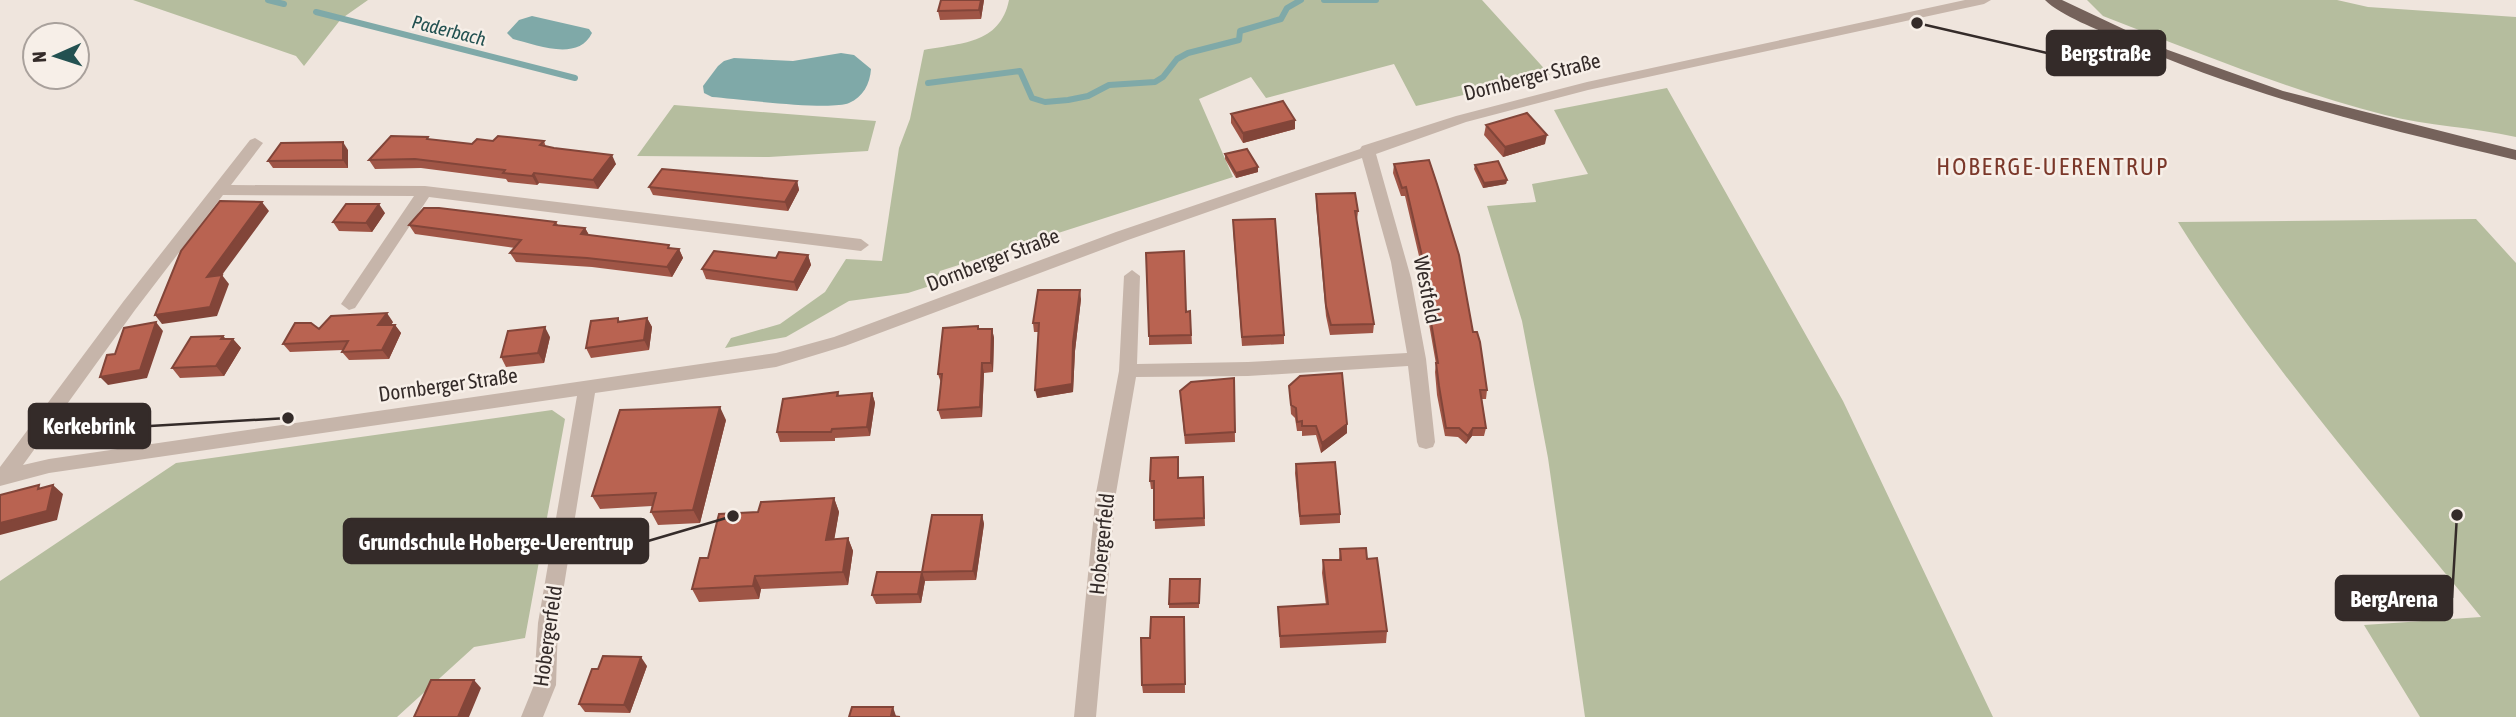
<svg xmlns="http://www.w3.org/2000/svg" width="2516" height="717" font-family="'Asap Condensed',sans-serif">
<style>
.green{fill:#b5bd9e}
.water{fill:#7fa9a8}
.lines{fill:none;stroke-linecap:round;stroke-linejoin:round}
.stream{stroke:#7fa9a8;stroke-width:6}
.minor{fill:#c6b5aa;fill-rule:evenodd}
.major{fill:#75625b;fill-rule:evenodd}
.wall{fill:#9f5546}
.shaded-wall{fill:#824539}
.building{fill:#b96351;stroke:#824539;stroke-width:2}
.labels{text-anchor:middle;stroke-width:5;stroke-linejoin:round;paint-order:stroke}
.far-water-label{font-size:19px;font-style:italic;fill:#235151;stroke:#f7efe8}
.street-label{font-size:21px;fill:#342b29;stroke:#f7efe8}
.quarter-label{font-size:24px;letter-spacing:2px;fill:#7b382a;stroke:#f7efe8}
.leader{fill:none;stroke:#342b29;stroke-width:2.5}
.callout-dot{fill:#342b29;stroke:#f7efe8;stroke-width:2.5}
.callout{fill:#342b29;stroke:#342b29;stroke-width:2.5}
.callout-label{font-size:23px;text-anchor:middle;font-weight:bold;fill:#fff}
</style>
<rect width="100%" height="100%" fill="#efe5dd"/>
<path class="green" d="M133,0H368L341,19L304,66L296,56Z
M1009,0H1482L1550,75L1416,106L1394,64L1266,98L1251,77L1199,99L1233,177L940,271L933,285L908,293L849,301L786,337L725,348L731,338L780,324L825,292L846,259L882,261L899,148L910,119L924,50C959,43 1000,45 1009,0Z
M2087,0H2337L2368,7L2516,17V137C2473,127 2428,126 2385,115C2288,90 2196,52 2103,16Z
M1667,88L1843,401L1993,717H1585L1548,458L1522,321L1487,206L1536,202L1532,184L1588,174L1554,110Z
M674,105L876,121L868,151L769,157L637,156Z
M2476,219L2516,263V717H2420L2364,625L2481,617C2377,489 2266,363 2178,222Z
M552,410L565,419L525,638L474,647L397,717H0V581L176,463Z"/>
<path class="water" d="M532,16L589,29L592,33C578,62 537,45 513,39L507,33L519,20Z
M841,53L854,55L871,69C870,84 863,97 849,103C830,111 738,99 712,97L704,93L703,86L718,66L724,61L734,58L793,61Z"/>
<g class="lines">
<path class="stream" d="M268,0L284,4
M1324,0H1376
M316,12L575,78
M928,83L1020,71L1032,98L1045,102L1068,100L1088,96L1109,85L1155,82L1163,77L1177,59L1188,53L1239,40L1240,31L1281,19L1287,8L1301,0"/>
<path class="minor" d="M1965,0H1991L1984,4L1588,90L1466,122L1376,154L1411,278L1426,359L1435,442L1433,447L1426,449L1419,447L1417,442L1408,366L1248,376L1136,377L1116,493L1096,717H1074L1096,493L1119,371L1124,276L1132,270L1140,276L1137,364L1248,362L1407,353L1391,262L1362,158L1128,240L845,346L776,367L595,393L558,623L556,685L543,717H521L534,685L538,623L577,396L49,473L0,486V467L123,302L250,140L255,138L263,143L231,185L425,186L861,239L869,245L861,251L429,197L355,308L349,310L341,304L414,196L223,195L135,310L23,465L49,459L776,353L834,337L1116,232L1360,149L1362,146L1456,116L1587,82Z"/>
<path class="major" d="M2045,0H2062L2168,50L2283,91L2516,150V160C2381,128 2247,96 2120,39C2099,30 2061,16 2045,0Z"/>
</g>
<path class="wall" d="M941,0H984L981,19L940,20L938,11Z
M1231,114L1295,120V129L1243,143L1231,123Z
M1486,125L1545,144L1503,157L1484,135Z
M430,140L472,144L493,141H544L546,147L616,164L598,189L539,183L537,185L508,182L506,179L421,168L375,169L369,160Z
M348,150V168H273L268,161Z
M1225,154L1258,172L1236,178L1225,159Z
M1429,160L1487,390L1486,399H1482L1486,428L1484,436H1472L1466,444L1458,437L1445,436L1437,395L1435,372L1436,364L1421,278L1422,269L1405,196H1401L1393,173L1394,164Z
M1475,165L1507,180L1506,184L1483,188L1474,169Z
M797,181L799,190L788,211L653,195L649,187Z
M1316,194L1358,211L1357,221L1374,324L1373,333L1330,335L1326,316L1316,204Z
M385,213L372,232L339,231L333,222Z
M556,222L558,225L585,228L589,235L679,249L683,258L672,277L592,267L516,262L510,253L515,248L415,234L409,225Z
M1233,229L1284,335V344L1242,346Z
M808,255L811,265L797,291L706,279L702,269L776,258Z
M1081,299L1075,351L1073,392L1037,398L1038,332H1034L1033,323Z
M1190,311L1192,344L1149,345V336L1186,312Z
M618,318L620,322L647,318L652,327L649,350L591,358L586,348Z
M393,322L391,325H395L401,333L389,359L349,360L342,352L343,350L290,352L283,344L319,329Z
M979,329H992L994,338L993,372L984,373L982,417L941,419L938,410L941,383L938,374Z
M223,336L226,339H233L241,348L224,376L180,378L172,368Z
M550,337L544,363L506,367L501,357Z
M1234,378L1235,442L1185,444L1180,391Z
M1289,386L1347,433L1321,453L1316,435L1302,436V431H1297L1295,418L1291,414Z
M838,392L839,396L872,393L875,403L870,436L835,438V441L780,442L777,432Z
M726,420L700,523L658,525L651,512L652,506L600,509L592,496Z
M1296,464L1340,514V523L1300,525L1295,473Z
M1203,477L1205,526L1155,529L1154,489H1151L1150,481L1179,478Z
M834,498L839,512L834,539L848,538L853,551L848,585L761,589L759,599L699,602L692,589L708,558L758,512Z
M982,515L984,524L976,580L925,581L921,603L876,604L872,595L922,572Z
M1340,549L1367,559L1387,631L1386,643L1280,648L1278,607L1326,605L1322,573L1323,560H1339Z
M1200,579L1199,608H1169V604Z
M1184,617L1185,693H1143L1142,685L1150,638Z
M647,666L630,713L585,712L579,704Z"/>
<path class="shaded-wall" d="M981,0H984L981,19L979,10Z
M1295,120V129L1243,143V133Z
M1547,135L1545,144L1503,157L1505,147Z
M343,142L348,150V168L343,160Z
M612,155L616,164L598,189L593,180Z
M1258,167V172L1236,178V173Z
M534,173L539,183L537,185L532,176Z
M1507,180L1506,184L1483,188L1484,183Z
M797,181L799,190L788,211L785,202Z
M262,202L269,211L222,275L229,284L217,316L162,324L155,315L207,277Z
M379,204L385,213L372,232L366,223Z
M585,228L590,237L581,234Z
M679,249L683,258L672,277L667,267Z
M808,255L811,265L797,291L794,282Z
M1080,290L1081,299L1075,351L1073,392L1037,398L1035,390L1073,342Z
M387,313L393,322L384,334L378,325Z
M647,318L652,327L649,350L644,340Z
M156,322L163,331L147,378L108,385L100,377Z
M395,325L401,333L389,359L382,350Z
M545,327L550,337L544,363L538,353Z
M992,329L994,338L993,372L991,363Z
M223,336L230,344L233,339L241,348L224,376L216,366L221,339Z
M982,363L984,373L982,417L980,407Z
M872,393L875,403L870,436L867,427Z
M720,407L726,420L700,523L693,510Z
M1347,424V433L1321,453L1322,443Z
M1473,428L1472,436L1466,444L1468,436Z
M53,485L63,494L57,520L0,535V523Z
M834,498L839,512L832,553L826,540Z
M982,515L984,524L976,580L973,571Z
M848,538L853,551L848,585L843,572Z
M922,572L925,581L921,603L918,594Z
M755,576L761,589L759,599L753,586Z
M641,657L647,666L630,713L624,705Z
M474,680L481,688L469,717H458Z
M893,707L896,716V717H891Z"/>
<path class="building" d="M941,0H981L979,10L938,11Z
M1283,101L1295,120L1243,133L1231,114Z
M1527,113L1547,135L1505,147L1486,125Z
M391,136L428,137L427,139L472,144L477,139L493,141L498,136L544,141L540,145L554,148L612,155L593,180L534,173L532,176L503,173L505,170L415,159L369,160Z
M343,142V160L268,161L281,143Z
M1247,149L1258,167L1236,173L1225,154Z
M1429,160L1437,184L1459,255L1473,332H1477L1480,342L1487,390H1480L1486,428H1473L1468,436L1459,428H1446L1439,386L1436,363H1438L1422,269H1425L1406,187L1402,188L1394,164Z
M1498,161L1507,180L1484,183L1475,165Z
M662,169L797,181L785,202L649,187Z
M1355,193L1358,211H1355L1374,324L1331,325L1326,306L1316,194Z
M220,201L262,202L207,277L222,275L210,307L155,315L181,251Z
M346,204H379L366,223L333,222Z
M424,208H439L556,222L554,225L585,228L581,234L669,245L668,248L679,249L667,267L587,258L510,253L521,240L409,225Z
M1275,219L1284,335L1242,337L1233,220Z
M714,251L776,258L779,252L808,255L794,282L702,269Z
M1184,251L1186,312L1190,311L1191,335L1149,336L1146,253Z
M1038,290H1080L1073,342L1072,384L1035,390L1039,323H1033Z
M387,313L378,325H395L382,350L342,352L348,341L283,344L295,323H311L319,329L331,316Z
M618,318V322L647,318L644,340L586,348L591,321Z
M156,322L140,370L100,377L107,355L115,354L124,328Z
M978,326V329H992L991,363H982L980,407L938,410L942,374H938L943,328Z
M545,327L538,353L501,357L508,331Z
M223,336L221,339H233L216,366L172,368L191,337Z
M1342,373L1347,424L1322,443L1316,426H1302V421L1297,422L1296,408L1291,405L1289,386L1300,376Z
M1234,378L1235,432L1185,435L1180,391L1191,382Z
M838,392L837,396L872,393L867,427L832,429L831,432H777L783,399Z
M720,407L693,510L651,512L656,493L592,496L620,410Z
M1178,457V478L1203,477L1204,518L1154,520V481H1150L1151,458Z
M1335,462L1340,514L1300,516L1296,464Z
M39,485L38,489L53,485L47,511L0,523V495Z
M834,498L826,540L848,538L843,572L755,576L753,586L692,589L700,558H708L719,514L758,512L761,502Z
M932,515H982L973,571L922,572Z
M1366,548L1367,559L1377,558L1387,631L1280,636L1278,607L1328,604L1323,560H1341L1340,549Z
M877,572H922L918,594L872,595Z
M1170,579H1200L1199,603L1169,604Z
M1151,617H1184L1185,684L1142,685L1141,638H1150Z
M603,656L641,657L624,705L579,704L592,669H598Z
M431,680H474L458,717H414Z
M852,707H893L891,716L900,717H849Z"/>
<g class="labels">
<g class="far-water-label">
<text transform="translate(449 30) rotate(14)" y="7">Paderbach</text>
</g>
<g class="street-label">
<text transform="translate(1532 77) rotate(-14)" y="7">Dornberger Straße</text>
<text transform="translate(993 260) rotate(-21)" y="7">Dornberger Straße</text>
<text transform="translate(1427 290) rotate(79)" y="7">Westfeld</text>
<text transform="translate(448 385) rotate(-8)" y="7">Dornberger Straße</text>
<text transform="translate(1102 544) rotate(-84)" y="7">Hobergerfeld</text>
<text transform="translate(548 636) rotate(-82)" y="7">Hobergerfeld</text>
</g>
<g class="quarter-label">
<text x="2053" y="175">HOBERGE-UERENTRUP</text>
</g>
</g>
<path class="leader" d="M1917 23L2047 53M288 418L150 426M733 516L648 541M2457 515L2452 598"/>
<g class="callout-dot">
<circle cx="1917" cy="23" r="7"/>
<circle cx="288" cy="418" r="7"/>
<circle cx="733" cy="516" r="7"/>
<circle cx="2457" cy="515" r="7"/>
</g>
<g class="callout">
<rect x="2047" y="31" width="118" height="44" rx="7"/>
<rect x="29" y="404" width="121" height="44" rx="7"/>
<rect x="344" y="519" width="304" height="44" rx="7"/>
<rect x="2336" y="576" width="116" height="44" rx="7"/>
</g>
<g class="callout-label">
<text x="2106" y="61">Bergstraße</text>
<text x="89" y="434">Kerkebrink</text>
<text x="496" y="550">Grundschule Hoberge-Uerentrup</text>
<text x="2394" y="607">BergArena</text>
</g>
<g transform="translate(56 56) rotate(267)"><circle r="33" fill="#f7efe8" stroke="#a9a19c" stroke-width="2"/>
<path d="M0-5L12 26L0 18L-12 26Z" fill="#235151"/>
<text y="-10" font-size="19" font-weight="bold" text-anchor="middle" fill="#342b29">N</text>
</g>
</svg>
